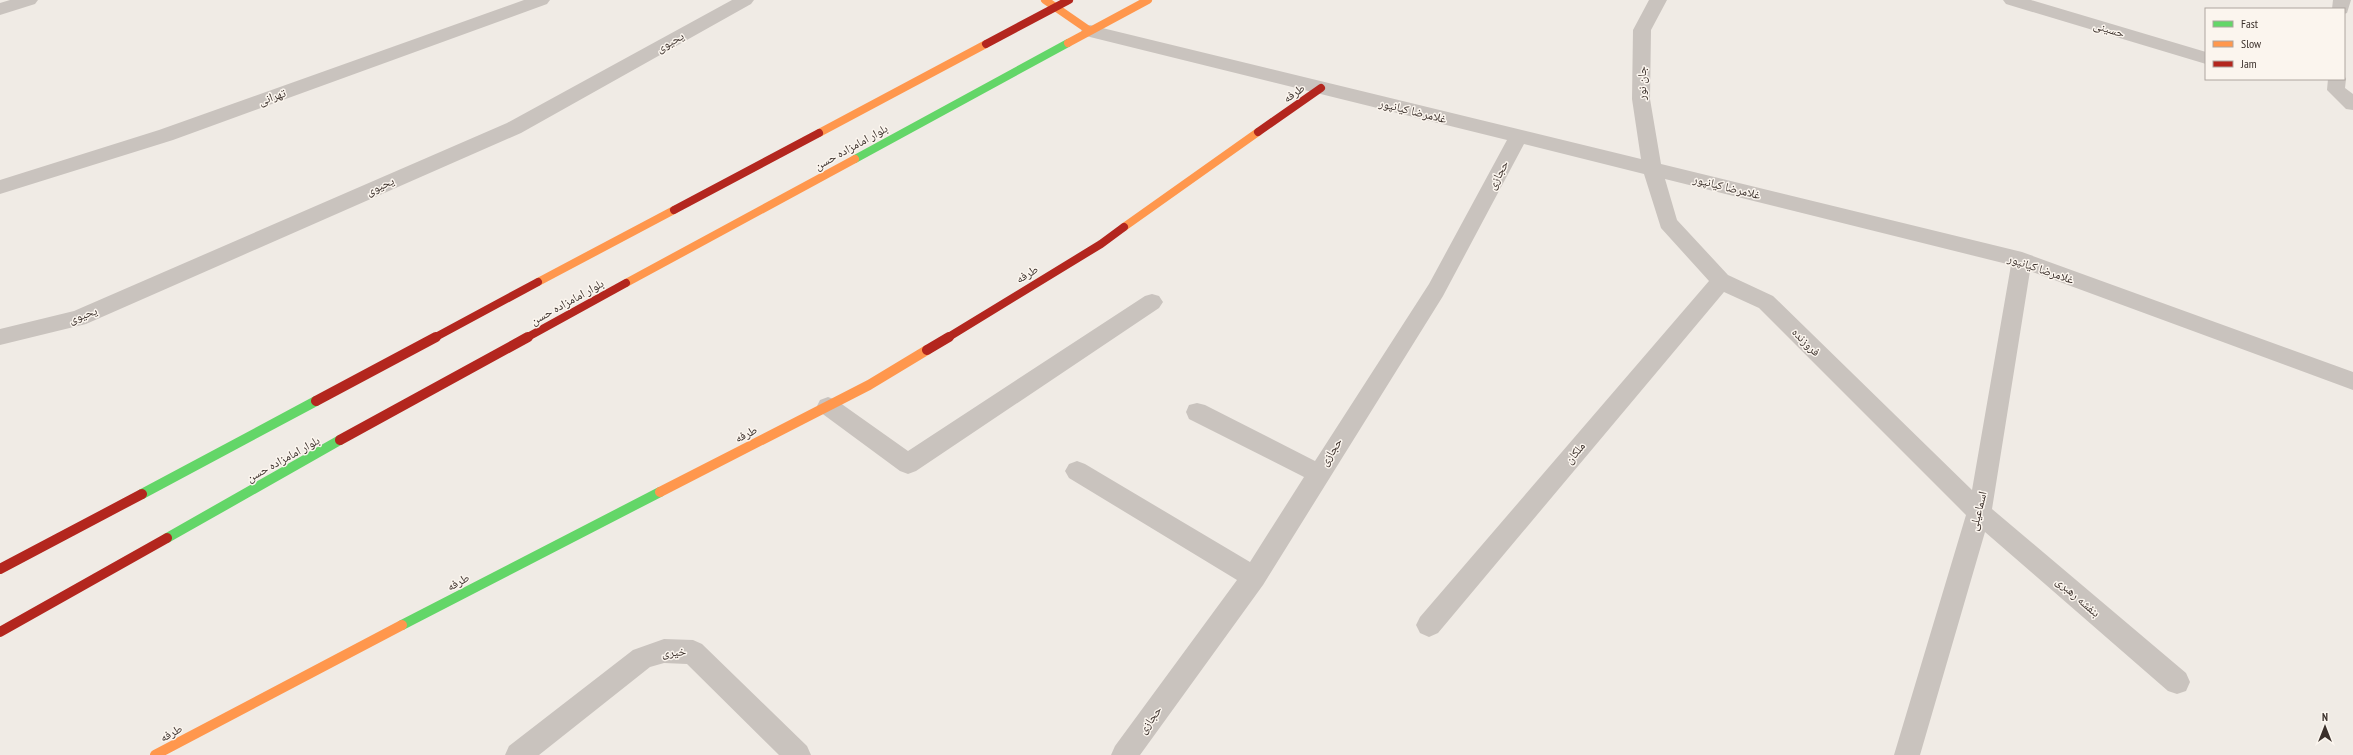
<svg xmlns="http://www.w3.org/2000/svg" width="2353" height="755" font-family="'PT Sans Narrow','Noto Naskh Arabic',sans-serif">
<style>
.lines{fill:none;stroke-linecap:round;stroke-linejoin:round}
.street{fill:#c9c3be;fill-rule:evenodd}
.fast-far1{stroke:#63d668;stroke-width:8}
.fast{stroke:#63d668;stroke-width:10}
.slow-far1{stroke:#ff974d;stroke-width:8}
.slow{stroke:#ff974d;stroke-width:10}
.jam-far1{stroke:#b3261e;stroke-width:8}
.jam{stroke:#b3261e;stroke-width:10}
.labels{text-anchor:middle;stroke-width:3;stroke-linejoin:round;paint-order:stroke}
.street-label{font-size:12px;fill:#3b302b;stroke:#fbf5ee}
</style>
<rect width="100%" height="100%" fill="#f0ebe5"/>
<g class="lines">
<path class="street" d="M10,0H38L35,4L0,15V3Z
M524,0H550L547,4L173,140L0,194V180L159,130Z
M732,0H754L751,4L521,133L86,324L0,345V329L74,311L507,123Z
M1649,0H1667L1651,30L1650,99L1661,164L2022,252L2353,372V390L2030,271L1992,509L2186,673L2190,682L2186,691L2177,694L2168,691L1985,532L1920,755H1894L1966,515L1759,308L1724,292L1438,633L1429,637L1420,633L1416,625L1420,617L1709,281L1661,228L1644,174L1524,144L1443,296L1263,585L1140,755H1111L1115,746L1237,580L1069,478L1065,471L1069,464L1077,461L1085,464L1250,562L1304,477L1189,419L1186,412L1189,405L1197,403L1205,405L1315,461L1429,284L1507,140L1090,37L1084,35L1081,31L1084,27L1090,25L1641,159L1632,99L1633,30ZM1665,179L2011,265L1972,490L1773,296L1728,275L1677,220Z
M2003,0H2031L2206,52V64L2006,4Z
M2333,0H2351L2347,13L2344,14V9H2332Z
M2344,75L2346,79L2345,88L2353,94V110L2346,109L2327,90L2328,79H2344Z
M1152,294L1159,296L1163,302L1159,308L916,471L908,474L900,471L820,412L817,406L820,400L828,397L836,400L908,451L1145,296Z
M664,639L693,640L702,644L807,746L811,755H779L687,664L664,663L650,667L539,755H505L509,746L633,650Z"/>
<path class="fast-far1" d="M855,159L1068,43"/>
<path class="fast" d="M142,494L316,401
M167,538L340,440
M402,625L660,492"/>
<path class="slow-far1" d="M1045,0L1090,31
M1068,43L1148,0
M819,133L986,44
M1124,227L1258,132
M538,282L674,210
M626,283L855,159"/>
<path class="slow" d="M660,492L869,385L927,350
M155,755L402,625"/>
<path class="jam-far1" d="M986,44L1069,0
M1258,132L1321,88
M674,210L819,133
M434,338L538,282
M526,338L626,283
M947,338L1101,244L1124,227"/>
<path class="jam" d="M927,350L949,337
M316,401L436,337
M340,440L528,337
M0,569L142,494
M0,632L167,538"/>
</g>
<g class="labels">
<g class="street-label">
<text transform="translate(2109 29) rotate(17)" y="4">حسینی</text>
<text transform="translate(670 42) rotate(-29)" y="4">یحیوی</text>
<text transform="translate(1642 83) rotate(-90)" y="4">جان نور</text>
<text transform="translate(1294 93) rotate(-35)" y="4">طرفه</text>
<text transform="translate(272 97) rotate(-20)" y="4">تهرانی</text>
<text transform="translate(1413 111) rotate(14)" y="4">غلامرضا کیانپور</text>
<text transform="translate(851 147) rotate(-29)" y="4">بلوار امامزاده حسن</text>
<text transform="translate(1498 175) rotate(-62)" y="4">حجازی</text>
<text transform="translate(380 186) rotate(-24)" y="4">یحیوی</text>
<text transform="translate(1727 187) rotate(14)" y="4">غلامرضا کیانپور</text>
<text transform="translate(2041 269) rotate(19)" y="4">غلامرضا کیانپور</text>
<text transform="translate(1027 274) rotate(-31)" y="4">طرفه</text>
<text transform="translate(567 302) rotate(-29)" y="4">بلوار امامزاده حسن</text>
<text transform="translate(83 315) rotate(-20)" y="4">یحیوی</text>
<text transform="translate(1806 342) rotate(45)" y="4">فروزنده</text>
<text transform="translate(746 434) rotate(-27)" y="4">طرفه</text>
<text transform="translate(1331 452) rotate(-57)" y="4">حجازی</text>
<text transform="translate(1575 453) rotate(-50)" y="4">ملکان</text>
<text transform="translate(283 459) rotate(-29)" y="4">بلوار امامزاده حسن</text>
<text transform="translate(1978 511) rotate(-76)" y="4">اسماعیلی</text>
<text transform="translate(458 582) rotate(-28)" y="4">طرفه</text>
<text transform="translate(2078 597) rotate(41)" y="4">بنفشه رهبری</text>
<text transform="translate(674 652) rotate(-3)" y="4">خیری</text>
<text transform="translate(1150 720) rotate(-54)" y="4">حجازی</text>
<text transform="translate(171 733) rotate(-28)" y="4">طرفه</text>
</g>
</g>
<rect x="2205" y="8" width="140" height="72" fill="#fbf5ee" stroke="#aea6a0"/>
<rect x="2213" y="21" width="20" height="6" fill="#63d668" stroke="#aea6a0"/>
<text x="2241" y="28" font-size="12" fill="#3b302b">Fast</text>
<rect x="2213" y="41" width="20" height="6" fill="#ff974d" stroke="#aea6a0"/>
<text x="2241" y="48" font-size="12" fill="#3b302b">Slow</text>
<rect x="2213" y="61" width="20" height="6" fill="#b3261e" stroke="#aea6a0"/>
<text x="2241" y="68" font-size="12" fill="#3b302b">Jam</text>
<g transform="translate(2325 727)" stroke="#fbf5ee" stroke-width="3" paint-order="stroke">
<path d="M0-3L7 15L0 10L-7 15Z" fill="#3b302b"/>
<text y="-6" font-size="11" font-weight="bold" text-anchor="middle" fill="#3b302b">N</text>
</g>
</svg>
